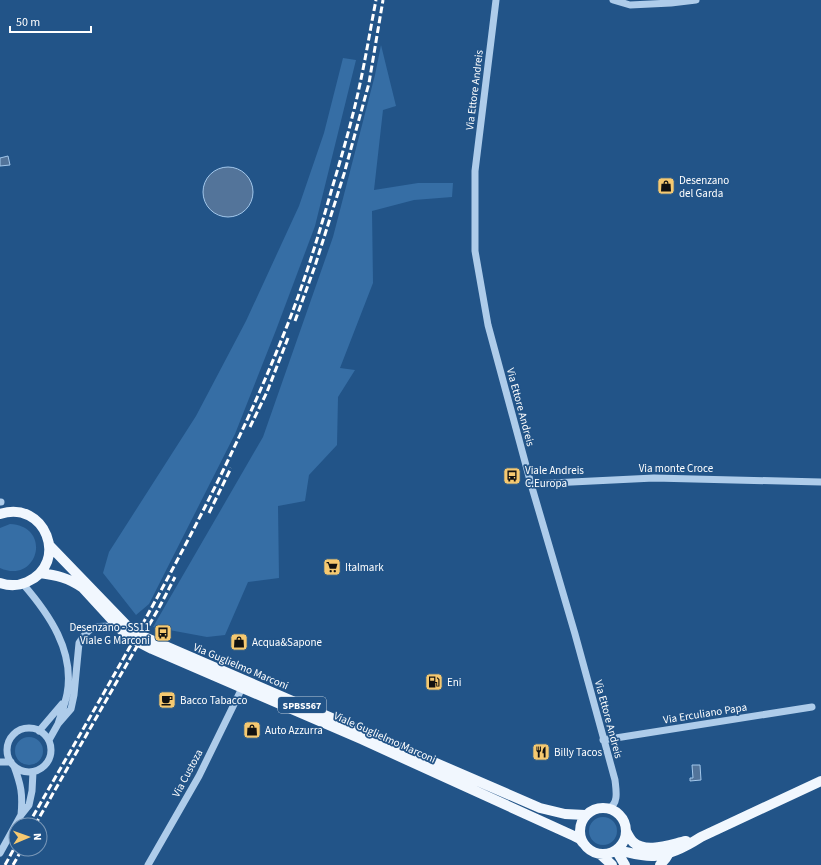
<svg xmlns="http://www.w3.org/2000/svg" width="821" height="865" font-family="'Source Sans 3',sans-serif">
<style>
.green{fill:#366ea5}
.water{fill:#53749a;stroke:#a2c7eb}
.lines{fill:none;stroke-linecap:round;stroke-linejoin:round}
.minor{stroke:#aeccea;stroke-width:7}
.major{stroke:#f1f7fe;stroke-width:10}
.rail{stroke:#fff;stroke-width:3;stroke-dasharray:7 3;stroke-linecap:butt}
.labels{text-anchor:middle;stroke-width:3.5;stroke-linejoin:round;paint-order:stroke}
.shield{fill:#225488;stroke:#bdccdb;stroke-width:1}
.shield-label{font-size:10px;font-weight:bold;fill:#fff}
.street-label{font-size:11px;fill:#fff;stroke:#225488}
.poi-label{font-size:11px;fill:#fff;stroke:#225488;text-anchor:start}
</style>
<rect width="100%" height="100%" fill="#225488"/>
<path class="green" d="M381,45L396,106L383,110L374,190L418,183H453L452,197L414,200L372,211L373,283L340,368L355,370L338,397L337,445L309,475L305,501L278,506L279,578L248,582L225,635L207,637L153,627L263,437L333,237L375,75Z
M343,58L356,60L315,226L276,330L235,434L149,604L136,615L103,573L109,552L196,416L246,321L299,206L324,133Z
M10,524C53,526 38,585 0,568V528Z
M15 751a14 14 0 1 1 28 0a14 14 0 1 1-28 0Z
M589 831a14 14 0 1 1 28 0a14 14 0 1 1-28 0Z"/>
<path class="water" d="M8,156L10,165L0,166V158Z
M203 192a25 25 0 1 1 50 0a25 25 0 1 1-50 0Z
M692,765H700L701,780L690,781V778H693Z"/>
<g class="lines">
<path class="minor" d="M496,0L475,171V251L488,325L531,484L575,634L615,780C616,790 619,803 609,808
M613,0L630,5L671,3L696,0
M531,484L654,478L821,482
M0,502H1
M23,584C49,614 75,651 67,694C65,704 61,714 58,724
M7 750a22 22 0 1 1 44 0a22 22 0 1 1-44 0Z
M39,731L62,704
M49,740L58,724L71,709L74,695L79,643C89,625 99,625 117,627
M603,740L812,707
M0,762H11
M14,766C21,785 23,794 21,815
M0,853L21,815L29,805L32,791L33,772
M148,865L199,776L242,688"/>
<path class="major" d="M0,514C45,499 70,563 27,582C18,586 9,586 0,583
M49,545L133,632L540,808L565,814L585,815
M40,573C56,575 69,578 83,588L127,636L152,649L361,739L574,836L580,839L583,843
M580 831a23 23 0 1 1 46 0a23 23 0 1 1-46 0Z
M626,831C628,835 630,839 633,842C646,854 671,844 686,841
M616,850C628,852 642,857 654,856C671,855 687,846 701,837L821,781
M616,850L625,865
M600,854L612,865
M660,865L666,858L669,853"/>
<path class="rail" d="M295,321L315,266L344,174L369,83L383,0
M250,427L267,392L288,338
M209,513L231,468
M28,825C120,664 216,505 285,331C304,284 319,234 333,185C342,155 351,124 358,93C365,62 370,31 376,0
M35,825L160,606L175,577
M5,865L16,845
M13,865L22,849"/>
</g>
<defs>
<symbol id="shop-square" viewBox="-11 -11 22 22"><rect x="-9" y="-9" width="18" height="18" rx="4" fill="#f6c970" stroke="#225488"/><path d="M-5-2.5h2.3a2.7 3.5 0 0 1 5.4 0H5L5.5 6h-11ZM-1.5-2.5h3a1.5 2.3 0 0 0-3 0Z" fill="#111"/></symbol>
<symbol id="bus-square" viewBox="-11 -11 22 22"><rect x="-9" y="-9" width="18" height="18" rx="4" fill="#f6c970" stroke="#225488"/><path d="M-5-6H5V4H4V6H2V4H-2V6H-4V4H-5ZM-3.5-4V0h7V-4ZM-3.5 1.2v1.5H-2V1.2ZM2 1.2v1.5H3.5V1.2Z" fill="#111"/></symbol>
<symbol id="supermarket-square" viewBox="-11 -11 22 22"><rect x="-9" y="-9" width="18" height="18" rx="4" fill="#f6c970" stroke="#225488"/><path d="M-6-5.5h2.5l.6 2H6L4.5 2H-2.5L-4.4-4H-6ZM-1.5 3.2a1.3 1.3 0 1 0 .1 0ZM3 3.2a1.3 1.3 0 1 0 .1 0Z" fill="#111"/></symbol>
<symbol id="fuel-square" viewBox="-11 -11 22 22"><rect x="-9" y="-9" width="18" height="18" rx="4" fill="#f6c970" stroke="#225488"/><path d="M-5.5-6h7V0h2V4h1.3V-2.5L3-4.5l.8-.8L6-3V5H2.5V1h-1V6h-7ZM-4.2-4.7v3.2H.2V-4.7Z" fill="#111"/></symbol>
<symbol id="cafe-square" viewBox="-11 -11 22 22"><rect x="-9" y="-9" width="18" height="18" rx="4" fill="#f6c970" stroke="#225488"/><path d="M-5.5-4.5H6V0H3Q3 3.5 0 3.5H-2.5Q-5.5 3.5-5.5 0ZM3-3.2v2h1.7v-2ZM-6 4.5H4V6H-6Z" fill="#111"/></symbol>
<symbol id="restaurant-square" viewBox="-11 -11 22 22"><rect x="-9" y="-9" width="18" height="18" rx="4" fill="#f6c970" stroke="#225488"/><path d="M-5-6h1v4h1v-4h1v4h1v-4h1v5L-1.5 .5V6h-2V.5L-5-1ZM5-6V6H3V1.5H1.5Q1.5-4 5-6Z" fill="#111"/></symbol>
</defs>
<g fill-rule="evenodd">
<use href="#shop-square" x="656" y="176" width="20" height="20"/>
<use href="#bus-square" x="502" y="466" width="20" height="20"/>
<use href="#supermarket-square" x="322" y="557" width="20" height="20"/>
<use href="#bus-square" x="153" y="623" width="20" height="20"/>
<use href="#shop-square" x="229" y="632" width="20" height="20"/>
<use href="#fuel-square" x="424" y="672" width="20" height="20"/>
<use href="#cafe-square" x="157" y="690" width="20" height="20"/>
<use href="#shop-square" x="242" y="720" width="20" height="20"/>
<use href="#restaurant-square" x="531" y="742" width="20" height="20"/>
</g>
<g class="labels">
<rect class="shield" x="278" y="697" width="48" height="16" rx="3"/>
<g class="shield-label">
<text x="302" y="709">SPBS567</text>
</g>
<g class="street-label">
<text transform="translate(474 90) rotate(-83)" y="4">Via Ettore Andreis</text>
<text transform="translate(521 407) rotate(75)" y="4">Via Ettore Andreis</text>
<text x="676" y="472">Via monte Croce</text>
<text transform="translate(241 666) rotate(23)" y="4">Via Guglielmo Marconi</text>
<text transform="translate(705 713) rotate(-9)" y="4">Via Erculiano Papa</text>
<text transform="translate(609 719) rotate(75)" y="4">Via Ettore Andreis</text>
<text transform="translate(385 737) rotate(24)" y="4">Viale Guglielmo Marconi</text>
<text transform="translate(187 773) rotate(-62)" y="4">Via Custoza</text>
</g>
<g class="poi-label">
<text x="679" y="184">Desenzano<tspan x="679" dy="13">del Garda</tspan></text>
<text x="525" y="474">Viale Andreis<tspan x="525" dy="13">C.Europa</tspan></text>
<text x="345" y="571">Italmark</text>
<text x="150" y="631" text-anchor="end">Desenzano - SS11<tspan x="150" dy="13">Viale G Marconi</tspan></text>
<text x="252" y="646">Acqua&amp;Sapone</text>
<text x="447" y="686">Eni</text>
<text x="180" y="704">Bacco Tabacco</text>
<text x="265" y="734">Auto Azzurra</text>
<text x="554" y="756">Billy Tacos</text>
</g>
</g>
<g transform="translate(28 837) rotate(88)"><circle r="19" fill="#225488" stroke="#7a98b8"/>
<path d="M0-3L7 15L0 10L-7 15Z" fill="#f6c970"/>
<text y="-6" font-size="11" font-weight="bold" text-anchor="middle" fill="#ffffff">N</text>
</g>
<path d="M10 26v6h81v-6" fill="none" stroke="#ffffff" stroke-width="2"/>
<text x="16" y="26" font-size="12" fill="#ffffff" stroke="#225488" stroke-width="3" paint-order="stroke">50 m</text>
</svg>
